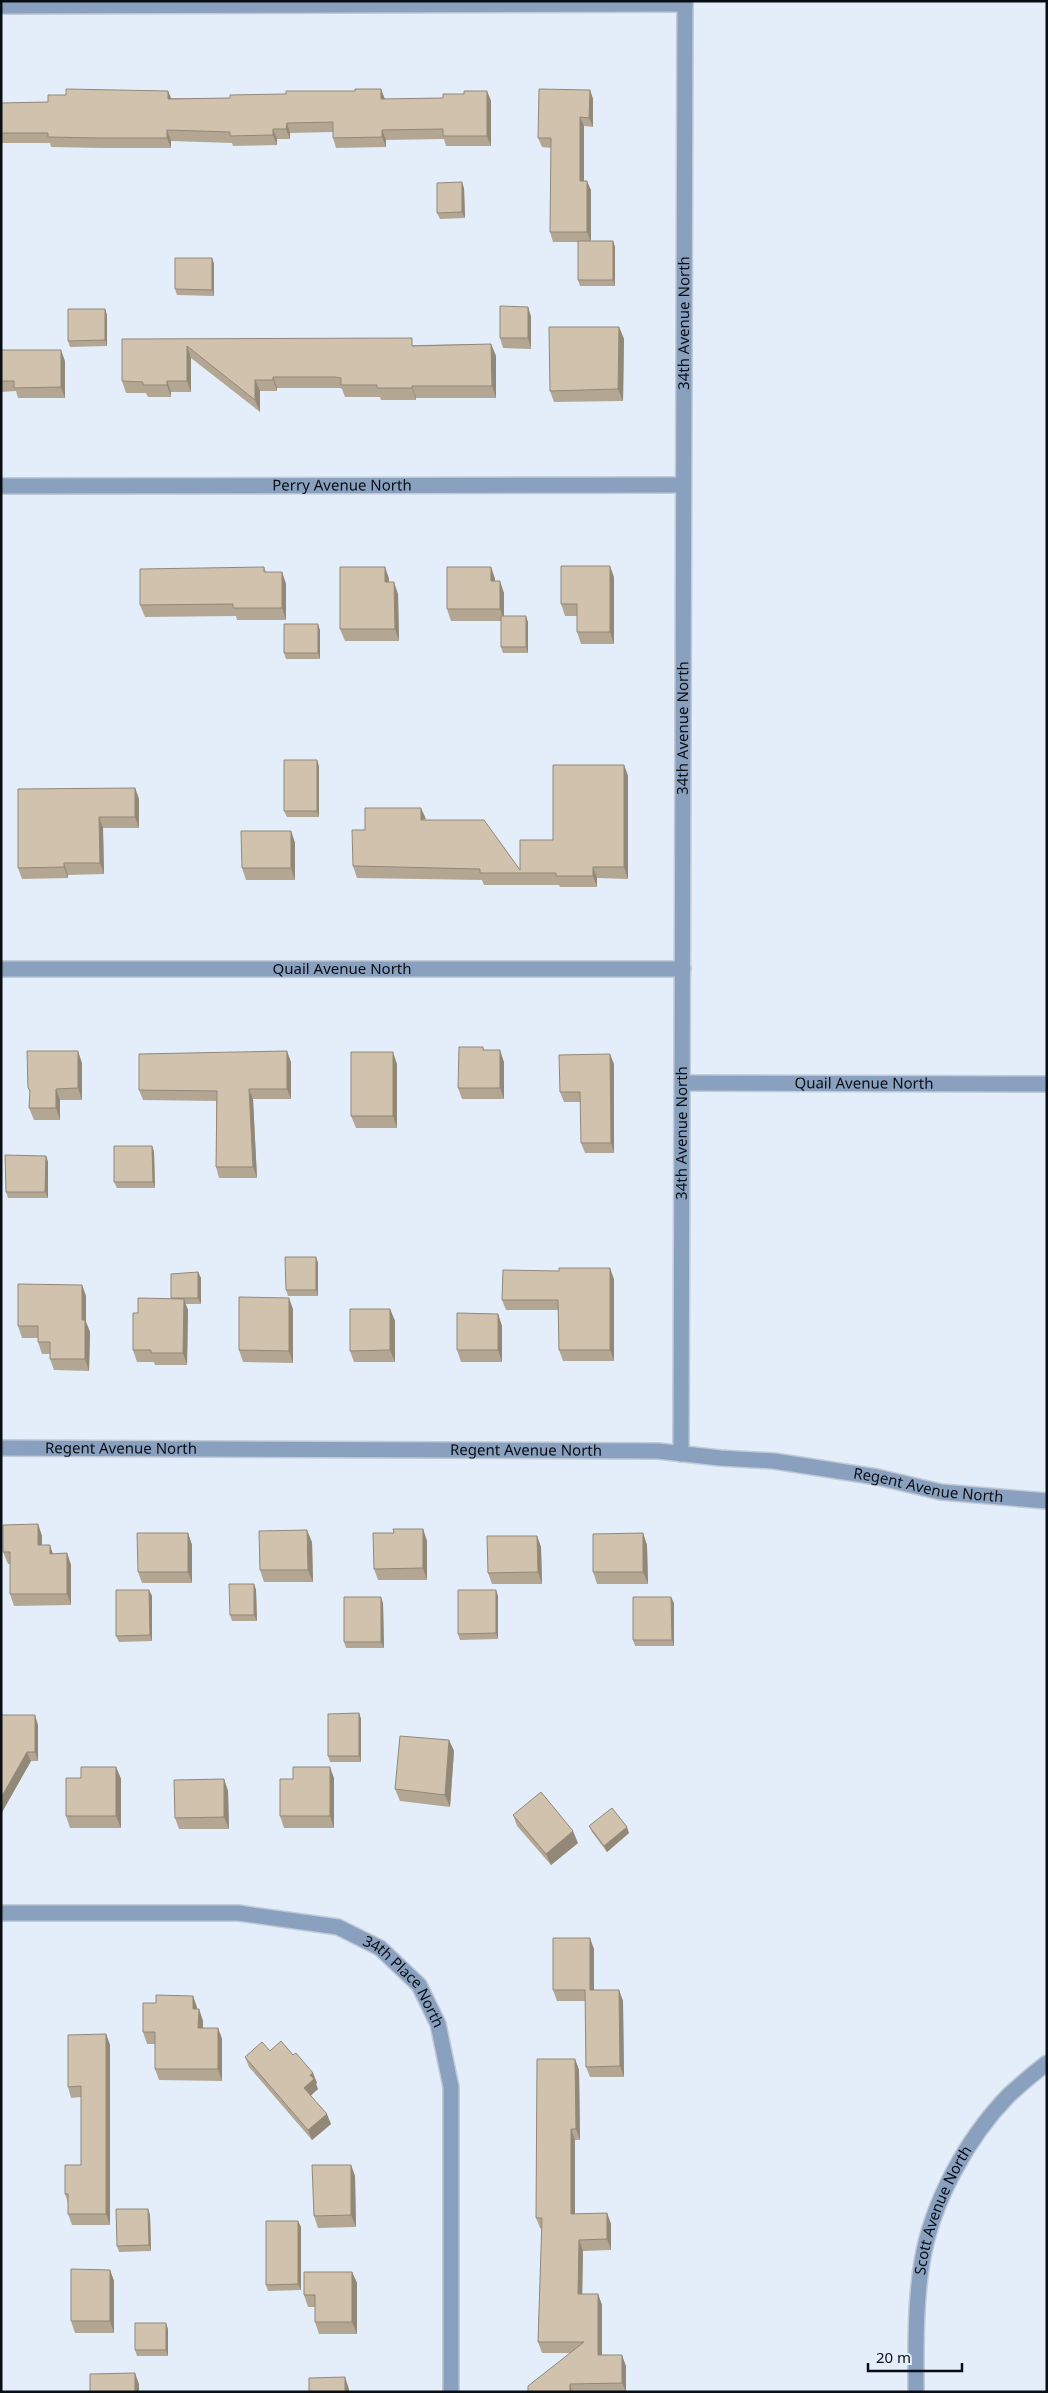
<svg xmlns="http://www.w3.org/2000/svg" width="1048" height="2393" font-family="'Noto Sans',sans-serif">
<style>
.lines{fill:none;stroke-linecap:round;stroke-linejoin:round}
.minor-casing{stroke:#c1cad6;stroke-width:18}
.minor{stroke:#89a1bf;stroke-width:15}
.wall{fill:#b3a794}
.shaded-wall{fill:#928878}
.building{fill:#d0c2ac;stroke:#928878}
.labels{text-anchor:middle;stroke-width:5;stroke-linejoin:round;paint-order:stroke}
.street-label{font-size:15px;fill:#090e15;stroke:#e4eefb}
</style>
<rect width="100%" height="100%" fill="#e4eefb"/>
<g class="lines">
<defs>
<g id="minor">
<path d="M1,6L685,4"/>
<path id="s1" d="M1,486L683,485"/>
<path id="s2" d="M1,969H683"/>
<path id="s3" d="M683,1083L1047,1084"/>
<path id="s4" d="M1,1448L658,1451L720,1458L774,1461L877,1477L941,1492L1047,1501"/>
<path id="s5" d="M681,1454L685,1"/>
<path id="s6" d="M1,1913H238L338,1927L380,1948L419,1985L438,2024L451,2087V2392"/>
<path id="s7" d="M916,2392C916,2349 915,2305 922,2262C932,2202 967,2138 1009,2095C1021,2084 1034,2073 1047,2063"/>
</g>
</defs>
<use href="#minor" class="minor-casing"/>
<use href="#minor" class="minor"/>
</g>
<path class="wall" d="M590,90L593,99V127L584,126V181L591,190V241H613L615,247V286H580L578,280V242H553L550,232L551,148L542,147L538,138Z
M168,91L171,98L385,99L443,98L487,91L491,101V146H446L444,139L386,140V147L336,148L333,138V132L290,133V139H277V145L233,146L232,143L171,141V148H102L51,147L50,143H1V103L48,102L66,95Z
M464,188L465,218L440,219L437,213Z
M212,258L214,264V296L177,295L175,289Z
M528,307L531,317V349L503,348L500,338Z
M105,309L107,315V346L70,347L68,341Z
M619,327L624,339L623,401L554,402L550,391Z
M122,339L415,345L491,344L496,356V398H416V400H381L380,397H345L342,389L340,388H277V391H260V412L191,358V392H171V397H148L146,393H126L122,381Z
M1,350L65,361V398H18L16,391L1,392Z
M264,567L266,572H282L286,584V620H237L236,616L145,617L140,605Z
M385,567L389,579V582L398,594L399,641H345L340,629Z
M491,567L495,579V581L504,593V616L528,622V653H503L501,647V621H451L447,609Z
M614,577V644H581L577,632V616H565L561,604Z
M320,630V659H286L284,653Z
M624,765L628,776V879L597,878V887H560L559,885H484L482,880L357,878L353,866L365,830L426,820L520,870L553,840Z
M319,766V817H287L284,811Z
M135,788L139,799V828H103L104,874L68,875V878L22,879L18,868Z
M291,831L295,843V880H246L242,868Z
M483,1047L484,1050L504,1062V1099H462L458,1088Z
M291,1062V1099H253L257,1178H219L216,1167V1101L143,1100L139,1090Z
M82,1063V1100H60V1120H34L29,1108L30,1093L28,1088Z
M397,1064V1128H356L351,1116Z
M614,1064V1153H585L581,1143V1102H564L560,1092Z
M152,1146L154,1152L155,1188H117L114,1182Z
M46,1156L48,1162V1198H8L6,1192Z
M316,1257L318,1263V1296H288L286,1290Z
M559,1271L614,1279V1361H563L559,1350L558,1310H506L502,1300Z
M198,1272L201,1278V1304H185L188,1310L187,1365H155L154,1362H137L133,1350L138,1313L172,1299Z
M82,1285L86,1296V1322L90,1332L89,1371L54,1370L50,1359V1354H42L38,1342V1338H22L18,1326Z
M293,1309V1363L243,1362L239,1350Z
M390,1309L395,1321V1362H354L350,1351Z
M498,1314L502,1326V1362H461L457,1350Z
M38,1524L42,1536V1545L53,1554L67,1553L71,1565V1605L14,1606L10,1594V1564H8L3,1552Z
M423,1529L427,1541V1580H378L374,1569L394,1533Z
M188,1533L192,1545V1583H142L138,1572Z
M643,1533L647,1545L648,1584H597L593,1572Z
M537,1536L541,1547L542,1584H492L488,1573Z
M312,1542L313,1582H264L260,1570Z
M254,1584L256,1590L257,1621H232L230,1615Z
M149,1590L152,1596V1641L119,1642L116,1636Z
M498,1596V1639L460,1640L458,1634Z
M383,1603L384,1648H346L344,1642Z
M674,1603V1646H635L633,1640Z
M359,1713L361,1719V1762H330L328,1756Z
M1,1715L38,1725V1761H31L1,1814Z
M449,1740L454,1751L450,1807L400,1801L395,1789Z
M116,1767L121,1779V1828H70L66,1816L81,1778Z
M334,1778V1828H284L280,1816Z
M224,1779L228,1791L229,1829H179L175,1818Z
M513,1815L578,1843L551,1865L517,1826Z
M589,1826L629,1833L607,1852L592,1832Z
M594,1949V1990H619L623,2001L624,2077H590L586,2067L585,2001H557L553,1990Z
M193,1996L197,2009H199L203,2021V2028H218L222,2039V2081L159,2080L155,2069V2044H147L143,2032L156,2003Z
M106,2034L110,2045V2225H72L68,2214V2203L65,2194L81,2165V2097L71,2098L68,2087Z
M270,2051L293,2055L313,2073L317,2083L316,2084L318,2089L310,2096L331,2124L312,2140L249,2067L245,2057Z
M575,2059L579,2070L580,2140H575V2214L607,2213L611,2224V2250L583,2251L582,2294H598L602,2305V2355L626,2366V2392H528L570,2353H542L538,2342L542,2229L540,2228L536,2218Z
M351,2165L355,2176L356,2227L318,2228L314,2216Z
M148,2209L150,2215L151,2251L119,2252L117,2246Z
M298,2221L301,2227V2290L268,2291L266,2285Z
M110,2270L114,2281V2333H75L71,2321Z
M352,2272L357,2283V2334H319L315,2322V2307H308L304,2295Z
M168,2329V2356H137L135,2350Z"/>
<path class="shaded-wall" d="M381,89L385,99H381Z
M590,90L593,99V127L589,118Z
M168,91L172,101L168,99Z
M487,91L491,101V146L487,136Z
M580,117L584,126V190L580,181Z
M287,123L290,133V139L286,129Z
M273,129L277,139V145L273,135Z
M167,130L171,141V148L167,138Z
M382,130L386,140V147L382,137Z
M587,181L591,190V242L587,232Z
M462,182L464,188L465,218L462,212Z
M613,241L615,247V286L613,280Z
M212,258L214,264V296L212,290Z
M528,307L531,317V349L528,338Z
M105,309L107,315V346L105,340Z
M619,327L624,339L623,401L618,389Z
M491,344L496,356V398L492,386Z
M187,346L191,358V392L187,381Z
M61,350L65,361V398L61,387Z
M273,377L277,388V391L273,380Z
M255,380L260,391V412L255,400Z
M167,381L171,392V397L167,385Z
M412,386L416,398V400L412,388Z
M610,566L614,577V644L610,632Z
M385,567L389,579V594L385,582Z
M491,567L495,579V593L491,581Z
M282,572L286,584V620L282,608Z
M500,581L504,593V621L500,609Z
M394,582L398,594L399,641L395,629Z
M526,616L528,622V653L526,647Z
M318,624L320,630V659L318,653Z
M317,760L319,766V817L317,811Z
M624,765L628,776V879L624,867Z
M135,788L139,799V828L135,817Z
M421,808L426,819L421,820Z
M99,817L103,828L104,874L100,863Z
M291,831L295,843V880L291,868Z
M64,863L68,875V878L64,867Z
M593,867L597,878V887L593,876Z
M500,1050L504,1062V1099L500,1088Z
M78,1051L82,1063V1100L78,1088Z
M287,1051L291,1062V1099L287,1089Z
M393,1052L397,1064V1128L393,1116Z
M610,1054L614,1064V1153L611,1143Z
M56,1089L60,1100V1120L56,1108Z
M249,1089L253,1099L257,1178L253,1167Z
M152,1146L154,1152L155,1188L153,1182Z
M46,1156L48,1162V1198L45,1192Z
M316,1257L318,1263V1296L316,1290Z
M610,1268L614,1279V1361L610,1350Z
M198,1272L201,1278V1304L198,1298Z
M82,1285L86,1296V1322L90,1332L89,1371L85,1359L82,1320Z
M289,1298L293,1309V1363L289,1351Z
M184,1299L188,1310L187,1365L183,1353Z
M390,1309L395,1321V1362L390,1350Z
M498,1314L502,1326V1362L498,1350Z
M38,1524L42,1536V1557L38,1545Z
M423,1529L427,1541V1580L423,1568Z
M307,1530L312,1542L313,1582L308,1570Z
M188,1533L192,1545V1583L188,1572Z
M643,1533L647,1545L648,1584L643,1572Z
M537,1536L541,1547L542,1584L538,1572Z
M50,1545L54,1557L50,1554Z
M67,1553L71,1565V1605L67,1594Z
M254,1584L256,1590L257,1621L254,1615Z
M149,1590L152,1596V1641L150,1635Z
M496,1590L498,1596V1639L496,1633Z
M381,1597L383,1603L384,1648L381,1642Z
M671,1597L674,1603V1646L672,1640Z
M359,1713L361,1719V1762L359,1756Z
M35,1715L38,1725V1761L35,1752Z
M449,1740L454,1751L450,1807L445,1795Z
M27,1752L31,1761L1,1814V1798Z
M116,1767L121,1779V1828L116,1816Z
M330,1767L334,1778V1828L330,1816Z
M224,1779L228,1791L229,1829L224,1817Z
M627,1827L629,1833L607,1852L604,1846Z
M573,1831L578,1843L551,1865L546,1854Z
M590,1938L594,1949V2000L590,1990Z
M619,1990L623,2001L624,2077L620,2066Z
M193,1996L197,2007V2021L193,2009Z
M199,2009L203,2021V2039L198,2028Z
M218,2028L222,2039V2081L218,2069Z
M106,2034L110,2045V2225L106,2214Z
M575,2059L579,2070L580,2140L576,2129Z
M313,2073L317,2083L316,2084L318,2089L307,2099L304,2088L310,2075Z
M327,2114L331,2124L312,2140L308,2130Z
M571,2129L575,2140V2225L571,2214Z
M351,2165L355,2176L356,2227L351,2215Z
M148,2209L150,2215L151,2251L149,2245Z
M607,2213L611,2224V2250L607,2239Z
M298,2221L301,2227V2290L298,2284Z
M579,2240L583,2251L582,2305L578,2294Z
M110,2270L114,2281V2333L110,2321Z
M352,2272L357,2283V2334L352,2322Z
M598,2294L602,2305V2366L598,2355Z
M166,2323L168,2329V2356L166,2350Z
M622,2355L626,2366V2392L622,2383Z
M135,2373L139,2384V2392H135Z
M345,2377L349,2389V2392H345Z
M570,2384L572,2392H570Z"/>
<path class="building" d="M66,89L168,91V99L230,98V95L286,94V91H355V89H381V99L443,98V94H464V91H487V136H443V129L382,130V137L333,138V122L287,123L286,129H273V135L230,136V132L167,130V138H98L48,137V133H1V103L48,102V95H66Z
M539,89L590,90L589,118L580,117V181H587V232H550L551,138H538Z
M462,182V212L437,213V183Z
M578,241H613V280H578Z
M175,258H212V290L175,289Z
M500,306L528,307V338H500Z
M68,309H105V340L68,341Z
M549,327H619L618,389L550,391Z
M412,338V346L491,344L492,386H412V388H377V385H341V378L335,377H273V380H255V400L187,346V381H167V385H143V382L122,381V339Z
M1,350H61V387L14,388V381H1Z
M561,566H610V632H577V604H561Z
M264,567V572H282V608H233V604L140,605V569Z
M340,567H385V582H394L395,629H340Z
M447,567H491V581H500V609H447Z
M501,616H526V647H501Z
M284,624H318V653H284Z
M284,760H317V811H284Z
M553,765H624V867H593V876H556V873H480V869L353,866L352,830H365V808H421V820H484L520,870V840H553Z
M135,788V817H99L100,863H64V867L18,868V789Z
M241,831H291V868H242Z
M459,1047H483V1050H500V1088H458Z
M27,1051H78V1088L56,1089V1108H29L30,1090L28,1088Z
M287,1051V1089H249L253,1167H216L217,1091L139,1090V1054Z
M351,1052H393V1116H351Z
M610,1054L611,1143H581L580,1092H560L559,1055Z
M114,1146H152L153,1182H114Z
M5,1155L46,1156L45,1192H6Z
M285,1257H316V1290H286Z
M559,1268H610V1350H559L558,1300H502L503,1270L559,1271Z
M198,1272V1298H171V1274Z
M18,1284L82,1285V1320H85V1359H50V1342H38V1326H18Z
M239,1297L289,1298V1351L239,1350Z
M138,1298L184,1299L183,1353H151V1350H133V1313H138Z
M350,1309H390V1350L350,1351Z
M457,1313L498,1314V1350H457Z
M38,1524V1545H50V1554L67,1553V1594H10V1552H3V1525Z
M393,1529H423V1568L374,1569L373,1533H394Z
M307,1530L308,1570H260L259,1531Z
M137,1533H188V1572H138Z
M643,1533V1572H593V1534Z
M487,1536H537L538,1572L488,1573Z
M229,1584H254V1615H230Z
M116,1590H149L150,1635L116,1636Z
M458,1590H496V1633L458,1634Z
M344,1597H381V1642H344Z
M633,1597H671L672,1640H633Z
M359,1713V1756H328V1714Z
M1,1715H35V1752H27L1,1798Z
M400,1736L449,1740L445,1795L395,1789Z
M81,1767H116V1816H66V1778H81Z
M293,1767H330V1816H280V1779H293Z
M224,1779V1817L175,1818L174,1780Z
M541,1792L573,1831L546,1854L513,1815Z
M612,1808L627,1827L604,1846L589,1826Z
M553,1938H590V1990H619L620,2066L586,2067L585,1990H553Z
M156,1995L193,1996V2009H199L198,2028H218V2069H155V2032H143V2003H156Z
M106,2034V2214H68V2194H65V2165H81V2086L68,2087V2035Z
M281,2041L293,2055L296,2053L313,2073L310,2075L314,2079L304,2088L327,2114L308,2130L245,2057L262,2042L270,2051Z
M537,2059H575L576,2129H571V2214L607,2213V2239L579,2240L578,2294H598V2355H622V2383L570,2384V2392H528V2386L584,2342H538L542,2218H536Z
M312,2165H351V2215L314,2216Z
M116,2209H148L149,2245L117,2246Z
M266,2221H298V2284L266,2285Z
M71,2269L110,2270V2321H71Z
M304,2272H352V2322H315V2295H304Z
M135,2323H166V2350H135Z
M135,2373V2392H90V2374Z
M345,2377V2392H309V2378Z"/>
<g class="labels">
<g class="street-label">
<text dy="5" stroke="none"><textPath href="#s5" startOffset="1131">34th Avenue North</textPath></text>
<text dy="5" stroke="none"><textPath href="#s1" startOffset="341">Perry Avenue North</textPath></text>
<text dy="5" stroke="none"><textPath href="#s5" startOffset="726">34th Avenue North</textPath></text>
<text dy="5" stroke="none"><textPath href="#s2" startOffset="341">Quail Avenue North</textPath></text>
<text dy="5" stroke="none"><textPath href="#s3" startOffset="181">Quail Avenue North</textPath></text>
<text dy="5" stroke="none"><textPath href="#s5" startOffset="321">34th Avenue North</textPath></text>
<text dy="5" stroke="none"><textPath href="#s4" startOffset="120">Regent Avenue North</textPath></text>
<text dy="5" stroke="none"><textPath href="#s4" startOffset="525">Regent Avenue North</textPath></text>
<text dy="5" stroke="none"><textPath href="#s4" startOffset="930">Regent Avenue North</textPath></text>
<text dy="5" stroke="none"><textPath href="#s6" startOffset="426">34th Place North</textPath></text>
<text dy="5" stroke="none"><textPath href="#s7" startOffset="186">Scott Avenue North</textPath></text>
</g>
</g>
<rect width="1048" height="2393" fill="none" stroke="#090e15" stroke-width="5"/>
<path d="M868 2363v8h94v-8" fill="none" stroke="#090e15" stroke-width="2.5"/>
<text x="876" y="2363" font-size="15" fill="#090e15" stroke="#e4eefb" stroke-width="4" paint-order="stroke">20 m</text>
</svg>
